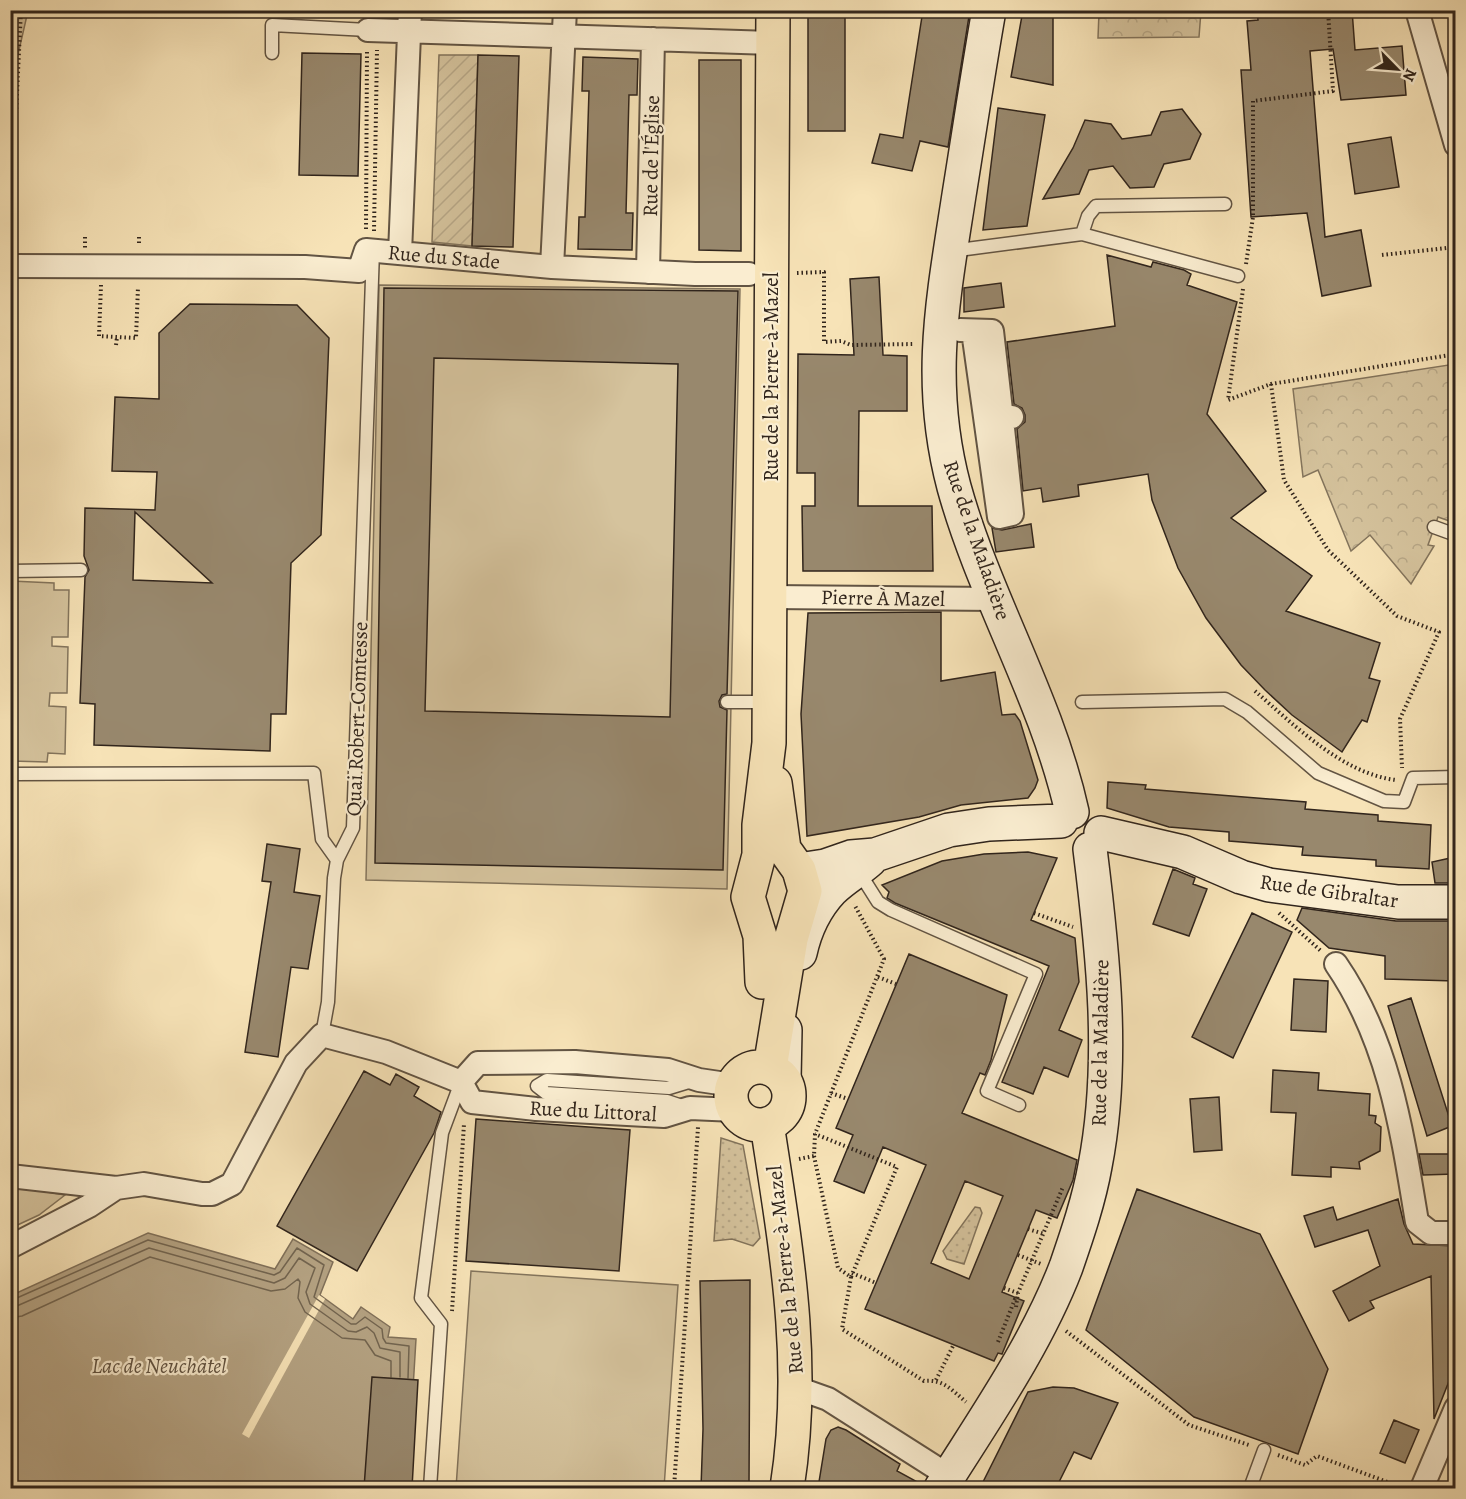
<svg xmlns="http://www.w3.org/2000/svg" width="1466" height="1499" font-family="Alegreya,serif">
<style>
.grass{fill:url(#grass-dots);stroke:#83745c;stroke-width:1.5}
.park{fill:url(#park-crowns);stroke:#83745c;stroke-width:1.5}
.garden{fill:url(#garden-furrows);stroke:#83745c;stroke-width:1.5}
.pitch{fill:#d5c39d;stroke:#83745c;stroke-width:1.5}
.water{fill:#b4a282;stroke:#807059;stroke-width:1.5}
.pier{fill:#f7e3b7}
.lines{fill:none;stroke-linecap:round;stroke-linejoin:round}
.shore{stroke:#72644f;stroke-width:1.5}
.building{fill:#98886d;stroke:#31251c;stroke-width:1.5;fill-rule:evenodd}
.lane-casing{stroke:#625443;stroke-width:15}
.street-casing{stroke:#625443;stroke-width:26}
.secondary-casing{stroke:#31251c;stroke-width:36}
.primary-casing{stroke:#31251c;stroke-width:36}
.path{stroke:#31251c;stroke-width:4;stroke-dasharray:1.5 3;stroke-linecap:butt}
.lane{stroke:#faedd0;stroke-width:12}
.street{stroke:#faedd0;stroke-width:22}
.secondary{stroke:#faedd0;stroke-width:33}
.primary{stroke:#f7e3b7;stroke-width:33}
.labels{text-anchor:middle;stroke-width:4.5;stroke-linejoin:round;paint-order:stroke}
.street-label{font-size:21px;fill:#31251c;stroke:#faedd0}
.water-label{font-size:22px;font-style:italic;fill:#5f5140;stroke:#faedd0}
</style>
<defs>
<pattern id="grass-dots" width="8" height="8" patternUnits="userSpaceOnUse" patternTransform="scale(1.5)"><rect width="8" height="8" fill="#d5c39d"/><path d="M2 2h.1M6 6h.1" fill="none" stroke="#b7a787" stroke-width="1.8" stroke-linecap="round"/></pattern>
<pattern id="park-crowns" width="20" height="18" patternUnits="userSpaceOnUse" patternTransform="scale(1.5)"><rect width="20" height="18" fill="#d5c39d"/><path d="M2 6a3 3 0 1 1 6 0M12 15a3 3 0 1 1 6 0" fill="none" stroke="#b7a787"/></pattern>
<pattern id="garden-furrows" width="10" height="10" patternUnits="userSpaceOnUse" patternTransform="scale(1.5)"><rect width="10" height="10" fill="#d5c39d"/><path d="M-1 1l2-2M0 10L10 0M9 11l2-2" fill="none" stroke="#b7a787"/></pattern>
</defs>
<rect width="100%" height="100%" fill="#f7e3b7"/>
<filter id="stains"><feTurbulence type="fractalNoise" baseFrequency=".00333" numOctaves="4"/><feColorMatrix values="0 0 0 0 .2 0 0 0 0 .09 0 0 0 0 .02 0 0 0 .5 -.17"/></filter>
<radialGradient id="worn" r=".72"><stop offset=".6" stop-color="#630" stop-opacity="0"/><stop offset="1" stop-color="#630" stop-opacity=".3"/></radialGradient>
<path class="grass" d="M598,11L742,10V11L735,17L601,15Z
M721,1138L743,1145L760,1238L753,1246L732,1239L714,1241Z
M975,1207L980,1208L982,1213L964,1264L947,1259L943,1251Z"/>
<path class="park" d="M11,10L28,11L11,85L10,11Z
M1201,11L1199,37L1098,38L1099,12Z
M1455,364V523L1438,517L1428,545L1434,546L1411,584L1370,535L1351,551L1318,470L1303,477L1293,389Z"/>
<path class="garden" d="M439,55H478L472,246L432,242Z"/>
<path class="pitch" d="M379,285L740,289L727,889L366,880Z
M11,581L54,583V590H69L68,637H52V646L68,647L67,693H50L49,706L66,707L65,754L48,753L47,762L11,761Z
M11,1186L65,1195L39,1215L11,1228Z
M471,1271L678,1285L664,1488H456Z"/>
<path class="water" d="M148,1233L275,1269L293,1239L333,1262L320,1295L353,1319L361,1307L390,1327L388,1337L416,1339L407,1488H11L10,1296Z"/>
<path class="pier" d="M319,1295L325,1299L249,1438L242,1434Z"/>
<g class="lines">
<path class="shore" d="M10,1301L148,1240L274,1275L280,1272L297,1248L324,1265L314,1297L351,1324H356L365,1317L382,1329L383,1338L386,1343L409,1346L408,1378
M10,1309L149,1248L274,1283L285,1278L299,1258L315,1268L306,1292L310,1304L348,1331L356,1332L367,1327L374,1333L380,1348L400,1352V1377
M10,1318L22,1316L150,1257L271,1291L285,1289L298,1279L300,1282L298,1298L305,1312L342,1338L365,1340L375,1355L391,1361V1377"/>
</g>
<path class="building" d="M808,10H845V131H808Z
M923,10H970L948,147L920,141L912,171L872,163L880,134L903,138Z
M1023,10H1053V85L1011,77Z
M1257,10H1352L1355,50L1402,46L1406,95L1341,100L1333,49L1310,51L1325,237L1361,230L1371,286L1322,296L1307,213L1251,217L1241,70H1251L1247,21L1258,20Z
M302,53L361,54L358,176L299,175Z
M478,55L519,56L513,247L472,246Z
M583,57L638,59L637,95H629L626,213H633L632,250L578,249L579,217H585L589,91H582Z
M699,60H741V251L699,250Z
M998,108L1045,115L1027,226L983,230Z
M1182,109L1201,134L1190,159L1164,164L1154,187L1130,188L1113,166L1089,170L1079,194L1043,199L1073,148L1085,120L1111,124L1122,139L1151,135L1161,112Z
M1391,137L1399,187L1355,194L1348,144Z
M1107,255L1151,267L1153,262L1184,270L1191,274L1187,285L1237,302L1207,414L1266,491L1231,518L1312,576L1286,611L1380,643L1369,678L1380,681L1367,722L1362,720L1342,752L1292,715L1265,690L1241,665L1206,618L1178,568L1152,500L1148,474L1078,485L1079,496L1043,502L1041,488L1023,491L1017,429L1025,422V415L1022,408L1014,404L1007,342L1115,326Z
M879,277L883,355L907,356V411H859L858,506H932L933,571H803L802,506H815V473H797L798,354L854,355L850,279Z
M1001,283L1004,307L964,312V288Z
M384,288L738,291L727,694L722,695L719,701L720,707L727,710L723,870L375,863ZM434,358L678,364L670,717L425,711Z
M190,304L297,305L329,338L321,535L291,563L286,714H271L270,751L94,745L95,704L80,703L85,577L89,570L84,556L85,508L155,510L157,472L112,471L115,397L159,399V333ZM135,512L212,583L133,580Z
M1031,524L1034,547L996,552L992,528L1002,530Z
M941,612V681L995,672L1002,715L1015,714L1020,721L1038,780L1035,788L1028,798L961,805L919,817L807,836L801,714L808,613Z
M1108,782L1146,785L1145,789L1306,802L1305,809L1378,815V821L1431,825L1429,869L1376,866V860L1302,855L1303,847L1229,841V832L1169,827L1107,808Z
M267,844L300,849L294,892L320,896L308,969L291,967L278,1057L245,1052L271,882L262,881Z
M1028,852L1057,858L1031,920L1075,938L1079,982L1059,1030L1082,1040L1068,1077L1044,1067L1033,1094L1002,1082L1049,966L895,903L887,898L889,892L882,885L942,861L984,854Z
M1455,857V883H1435L1432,862Z
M1173,869L1195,878L1193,884L1207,889L1189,936L1153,924Z
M1302,908L1396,921H1455V981L1385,979V956L1329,948L1297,920Z
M1252,913L1292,932L1233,1058L1192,1037Z
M909,954L1007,995L991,1060L985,1075L980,1073L962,1113L1077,1160L1073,1180L1057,1218L1036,1210L1002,1292L1024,1301L1002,1354L998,1353L994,1361L865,1309L926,1165L883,1147L864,1193L834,1181L853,1135L836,1128ZM965,1181L1003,1196L969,1279L931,1263Z
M1294,979L1328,981L1326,1032L1291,1030Z
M1411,998L1452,1126L1427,1136L1388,1006Z
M1273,1070L1319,1073L1318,1090L1370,1094L1369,1115L1376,1116L1375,1123L1381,1127L1380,1151L1359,1162L1360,1169L1331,1167V1177L1292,1175L1296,1113L1271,1112Z
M364,1071L390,1085L396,1074L419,1087L414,1096L441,1112L434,1133L357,1271L277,1226Z
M1219,1097L1222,1150L1194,1152L1190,1099Z
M476,1119L630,1130L619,1271L466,1261Z
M1419,1154H1455V1174L1423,1175Z
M1137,1189L1260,1234L1328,1369L1298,1454L1194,1417L1086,1330Z
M1398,1199L1404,1224L1413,1244L1455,1246V1366L1434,1419L1431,1276L1370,1301L1374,1308L1349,1321L1333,1291L1380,1266L1368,1230L1315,1247L1304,1216L1333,1207L1337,1220Z
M750,1280L749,1488H701L703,1429L700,1281Z
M372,1377L418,1380L412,1488H364Z
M1053,1387L1074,1388L1118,1403L1091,1459L1074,1452L1056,1488H980L1028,1392Z
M1394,1420L1419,1430L1405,1463L1380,1453Z
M838,1427L846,1430L900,1464L897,1471L923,1485L922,1488H818L826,1439L831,1430Z"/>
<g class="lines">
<defs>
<path id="lane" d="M272,53V25L368,30
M1082,234L1088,216L1096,206L1225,204
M951,251L1082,234L1238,276
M1434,527L1456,535
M10,571L81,570
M727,702H768
M1082,702L1225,699L1247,712L1318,773L1384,801L1404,802L1413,778L1456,777
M10,774L314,773L322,839L337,860
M859,872L878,902L891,910L1036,974L987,1091L1019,1105
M322,1035L328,1002L334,878L337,860L353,828L373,250
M685,1107L667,1101L546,1093L537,1086L547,1080L669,1088L692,1081
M430,1488L441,1324L421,1298L442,1133L461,1082
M1250,1488L1264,1450"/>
<path id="street" d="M1417,10L1456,145
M368,30L773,43
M400,253L410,10
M10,266L305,267L359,271L366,250L552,267L695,274H749
M552,267L565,10
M648,272L653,39
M960,330L992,331L1002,419L1012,417
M973,331L999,517L1012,514L1002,419
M770,597L996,599
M1336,964C1389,1041 1402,1131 1417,1222L1431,1233H1456
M461,1082L478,1063L575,1062L668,1070L699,1080L733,1085
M10,1176L116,1188L144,1184L202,1194H212L232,1184L296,1063L322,1035L386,1052L461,1082L472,1102L536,1109L664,1116L690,1108L735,1110
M10,1247L89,1206L116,1188
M797,1388L828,1399L949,1476
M1422,1488L1456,1408"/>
<path id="secondary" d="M989,10C978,72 969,133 959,195C943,299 926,382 954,487C984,596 1047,699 1072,812
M1101,833L1183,852L1241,877L1269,885L1398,902H1456
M799,870L825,866L851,857L875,855L949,830L989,824L1061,821
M800,953C805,930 816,907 832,890C844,878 858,871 870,860
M784,1079L785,1030
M941,1488C985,1418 1036,1345 1066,1267C1077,1235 1089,1200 1095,1166C1115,1063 1103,953 1090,849"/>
<path id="primary" d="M762,982L760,936L748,897L759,855V825L769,743L773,10
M731 1096a29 29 0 1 1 58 0a29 29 0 1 1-58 0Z
M770,1068L791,939L805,891L799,870L784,849L775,783
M767,1124C786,1249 807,1362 787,1488"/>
</defs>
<use href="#lane" class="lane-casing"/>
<use href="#street" class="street-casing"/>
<use href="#secondary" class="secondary-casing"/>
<use href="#primary" class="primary-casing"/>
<path class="path" d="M10,120L16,114L21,10
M366,229L367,50
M374,231L377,50
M85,237V248
M139,237V246
M1382,255L1456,247
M1246,264L1253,217V101L1333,91L1328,10
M797,273L824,272V342L841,341L851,345L915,344
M101,285L99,336L136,338L138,287
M1243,289L1228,400L1271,384L1456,354
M116,345L117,337
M1271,384L1284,480L1328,550L1397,616L1439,632L1400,719L1402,768
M1255,691C1294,725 1343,774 1396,780
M1034,913L1073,927
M1279,913L1322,952
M878,977L896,984
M831,1093L848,1099
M814,1156L838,1268L851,1277L897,1167L815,1134
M799,1159L814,1156L815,1134L884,959L854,904
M1028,1229L1044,1234
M1018,1255L1041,1264
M852,1273L876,1283
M851,1277L842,1329L924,1381C943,1379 952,1390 966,1402
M1004,1288L1018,1293
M1016,1307L1018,1293L1063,1187
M452,1311L464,1124
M1066,1331L1189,1425L1249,1445
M998,1342L1015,1299L1018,1300
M936,1380L954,1344
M1278,1455L1305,1465L1317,1456L1401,1487
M674,1488L698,1127"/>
<use href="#lane" class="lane"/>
<use href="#street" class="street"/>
<use href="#secondary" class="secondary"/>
<use href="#primary" class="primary"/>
</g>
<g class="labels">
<g class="street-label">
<text transform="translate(651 156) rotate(-89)" y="7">Rue de l'Église</text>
<text transform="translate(444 257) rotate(5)" y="7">Rue du Stade</text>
<text transform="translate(771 377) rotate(-90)" y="7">Rue de la Pierre-à-Mazel</text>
<text transform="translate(977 540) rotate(71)" y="7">Rue de la Maladière</text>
<text transform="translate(883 598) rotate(1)" y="7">Pierre À Mazel</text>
<text transform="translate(357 719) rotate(-88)" y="7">Quai Robert-Comtesse</text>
<text transform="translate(1329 891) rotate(8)" y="7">Rue de Gibraltar</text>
<text transform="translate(1100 1043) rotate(-89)" y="7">Rue de la Maladière</text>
<text transform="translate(593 1111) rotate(3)" y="7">Rue du Littoral</text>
<text transform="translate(785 1270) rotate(-96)" y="7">Rue de la Pierre-à-Mazel</text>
</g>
<g class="water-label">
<text x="159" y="1373">Lac de Neuchâtel</text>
</g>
</g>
<rect width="1466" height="1499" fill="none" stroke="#f7e3b7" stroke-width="36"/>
<rect x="12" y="12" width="1442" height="1475" fill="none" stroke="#31251c" stroke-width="3"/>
<rect x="18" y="18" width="1430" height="1463" fill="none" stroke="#31251c" stroke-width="1.5"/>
<g transform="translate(1397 69) rotate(115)" stroke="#faedd0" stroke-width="4.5" paint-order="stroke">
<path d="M0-4.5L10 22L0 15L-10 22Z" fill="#31251c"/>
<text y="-9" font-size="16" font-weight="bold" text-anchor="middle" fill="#31251c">N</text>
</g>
<rect width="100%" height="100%" filter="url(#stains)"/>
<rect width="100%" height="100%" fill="url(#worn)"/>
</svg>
